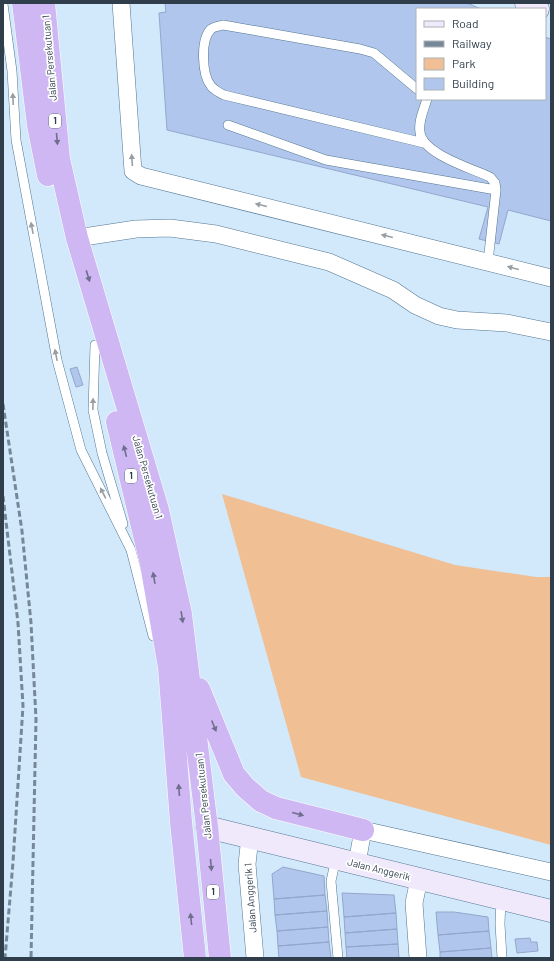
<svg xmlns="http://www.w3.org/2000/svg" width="554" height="961" font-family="Barlow,sans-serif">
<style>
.green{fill:#f0bf94}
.building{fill:#b1c6ec;stroke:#93a7cc}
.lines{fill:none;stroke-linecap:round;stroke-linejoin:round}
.lane-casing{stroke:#537691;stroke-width:10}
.street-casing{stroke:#537691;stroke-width:18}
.secondary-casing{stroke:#537691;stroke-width:23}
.highway-casing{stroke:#fff;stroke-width:23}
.lane{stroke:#fff;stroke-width:9}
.street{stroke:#fff;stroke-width:17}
.secondary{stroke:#f0e9fb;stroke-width:22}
.highway{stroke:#ceb7f2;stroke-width:22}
.rail{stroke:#768897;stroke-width:3;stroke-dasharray:6 3;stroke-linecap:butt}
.oneway{fill:#979ea4}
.oneway2{fill:#6f6e8d}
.labels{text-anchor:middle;stroke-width:3.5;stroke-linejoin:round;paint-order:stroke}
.shield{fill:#fff;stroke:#6d7880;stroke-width:1}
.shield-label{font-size:9px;font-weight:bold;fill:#2f3e4a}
.street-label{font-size:10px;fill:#2f3e4a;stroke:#fff}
</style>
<rect width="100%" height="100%" fill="#d2e9fc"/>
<path class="green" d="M222,494L455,565L536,577H551V845L301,777Z"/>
<path class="building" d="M165,3H467L481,9H417V99H545V37L551,39V221L508,210L499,244L479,239L488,207L167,130L159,13L166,12Z
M77,367L83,385L76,387L70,369Z
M283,867L324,876L325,895L274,899L272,874Z
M342,893L394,895L396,913L344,917Z
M325,895L327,911L275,915L274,899Z
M327,911L328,927L277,931L275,915Z
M436,912H454L488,917L489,931L438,935Z
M396,913L397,929L345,933L344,917Z
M328,927L329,942L278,946L277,931Z
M397,929L398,944L346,947L345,933Z
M489,931L491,948L440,952L438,935Z
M530,938L531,942H537L538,951L517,953L515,939Z
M329,942L331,958H279L278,946Z
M398,944L399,958H347L346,947Z
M491,948L492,958H440V952Z"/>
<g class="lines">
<defs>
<path id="lane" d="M3,4L12,71L16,140L57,360L81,450L131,550L153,636
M417,89L374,53L360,49L223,25C219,26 213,27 211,29C200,40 202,75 211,86C214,90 220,93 224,95L424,143
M427,99C424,109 418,122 420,132C422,154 473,169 490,177L495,183L496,190L488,262
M228,125L326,160L496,190
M95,345L93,410L102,453L123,524
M336,858L331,881L338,958
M501,899L500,924L502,958"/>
<path id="street" d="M121,3L133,171L141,176L551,278
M77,238L136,229L170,228L216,234L329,262L393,290L415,305L439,316L457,320L507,323L551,332
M250,837L247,864L255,958
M357,863L363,830L551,872
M418,958L414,903L419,879"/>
<path id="secondary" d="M526,3L538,9
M207,827L551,911"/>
<path id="highway" d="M23,3L38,125L48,175
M44,3L59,159L77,238L158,510L181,614L207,827L220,958
M117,422L151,564L169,667L181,822L195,958
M199,689L234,774L245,787L261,801L276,808L363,830"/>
</defs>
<use href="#lane" class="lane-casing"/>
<use href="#street" class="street-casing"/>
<use href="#secondary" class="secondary-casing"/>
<use href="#highway" class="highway-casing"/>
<use href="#lane" class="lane"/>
<use href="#street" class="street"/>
<use href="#secondary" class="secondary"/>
<use href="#highway" class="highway"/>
<path class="rail" d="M3,404L22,531L31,623L36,719L31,958
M3,496L18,623L23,706L13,862L5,958"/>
</g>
<defs><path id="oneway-solid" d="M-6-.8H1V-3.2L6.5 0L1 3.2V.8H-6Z"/></defs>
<g class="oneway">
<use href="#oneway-solid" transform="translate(13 99) rotate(-92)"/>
<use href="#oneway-solid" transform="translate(132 160) rotate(-94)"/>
<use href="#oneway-solid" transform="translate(261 205) rotate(-166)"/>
<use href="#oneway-solid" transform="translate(32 228) rotate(-101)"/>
<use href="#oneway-solid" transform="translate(387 236) rotate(-166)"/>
<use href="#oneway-solid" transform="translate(513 268) rotate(-165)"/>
<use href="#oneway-solid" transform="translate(56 355) rotate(-101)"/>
<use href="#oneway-solid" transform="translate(93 404) rotate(-89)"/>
<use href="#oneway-solid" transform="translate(103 493) rotate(-117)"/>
</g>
<g class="oneway2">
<use href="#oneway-solid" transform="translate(57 139) rotate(85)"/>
<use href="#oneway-solid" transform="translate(88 276) rotate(73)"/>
<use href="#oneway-solid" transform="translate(125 451) rotate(-104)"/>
<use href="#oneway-solid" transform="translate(154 578) rotate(-100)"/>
<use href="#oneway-solid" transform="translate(182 617) rotate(81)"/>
<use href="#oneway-solid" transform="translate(214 726) rotate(68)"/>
<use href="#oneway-solid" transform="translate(179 790) rotate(-94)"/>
<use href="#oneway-solid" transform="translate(298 814) rotate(15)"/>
<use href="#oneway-solid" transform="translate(211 865) rotate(85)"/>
<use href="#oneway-solid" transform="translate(191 919) rotate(-96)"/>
</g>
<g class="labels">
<g class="shield">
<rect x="49" y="114" width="12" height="14" rx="3"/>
<rect x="125" y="469" width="12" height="14" rx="3"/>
<rect x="207" y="885" width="12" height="14" rx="3"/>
</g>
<g class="shield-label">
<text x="55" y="124">1</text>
<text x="131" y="479">1</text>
<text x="213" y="895">1</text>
</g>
<g class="street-label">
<text transform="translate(49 58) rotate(-95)" y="4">Jalan Persekutuan 1</text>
<text transform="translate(148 477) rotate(74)" y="4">Jalan Persekutuan 1</text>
<text transform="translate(203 796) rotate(-96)" y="4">Jalan Persekutuan 1</text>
<text transform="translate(379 869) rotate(14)" y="4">Jalan Anggerik</text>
<text transform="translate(250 898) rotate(-94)" y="4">Jalan Anggerik 1</text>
</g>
</g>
<rect width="554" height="961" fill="none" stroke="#2f3e4a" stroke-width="8"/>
<rect x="416" y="8" width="130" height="92" fill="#ffffff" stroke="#acb2b7"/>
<rect x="424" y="21" width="20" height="6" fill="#f0e9fb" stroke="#acb2b7"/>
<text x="452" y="28" font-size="12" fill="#2f3e4a">Road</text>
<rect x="424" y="41" width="20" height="6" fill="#768897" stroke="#acb2b7"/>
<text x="452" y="48" font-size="12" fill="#2f3e4a">Railway</text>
<rect x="424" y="58" width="20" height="12" fill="#f0bf94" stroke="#acb2b7"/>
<text x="452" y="68" font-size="12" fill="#2f3e4a">Park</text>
<rect x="424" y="78" width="20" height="12" fill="#b1c6ec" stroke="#acb2b7"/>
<text x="452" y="88" font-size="12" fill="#2f3e4a">Building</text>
</svg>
